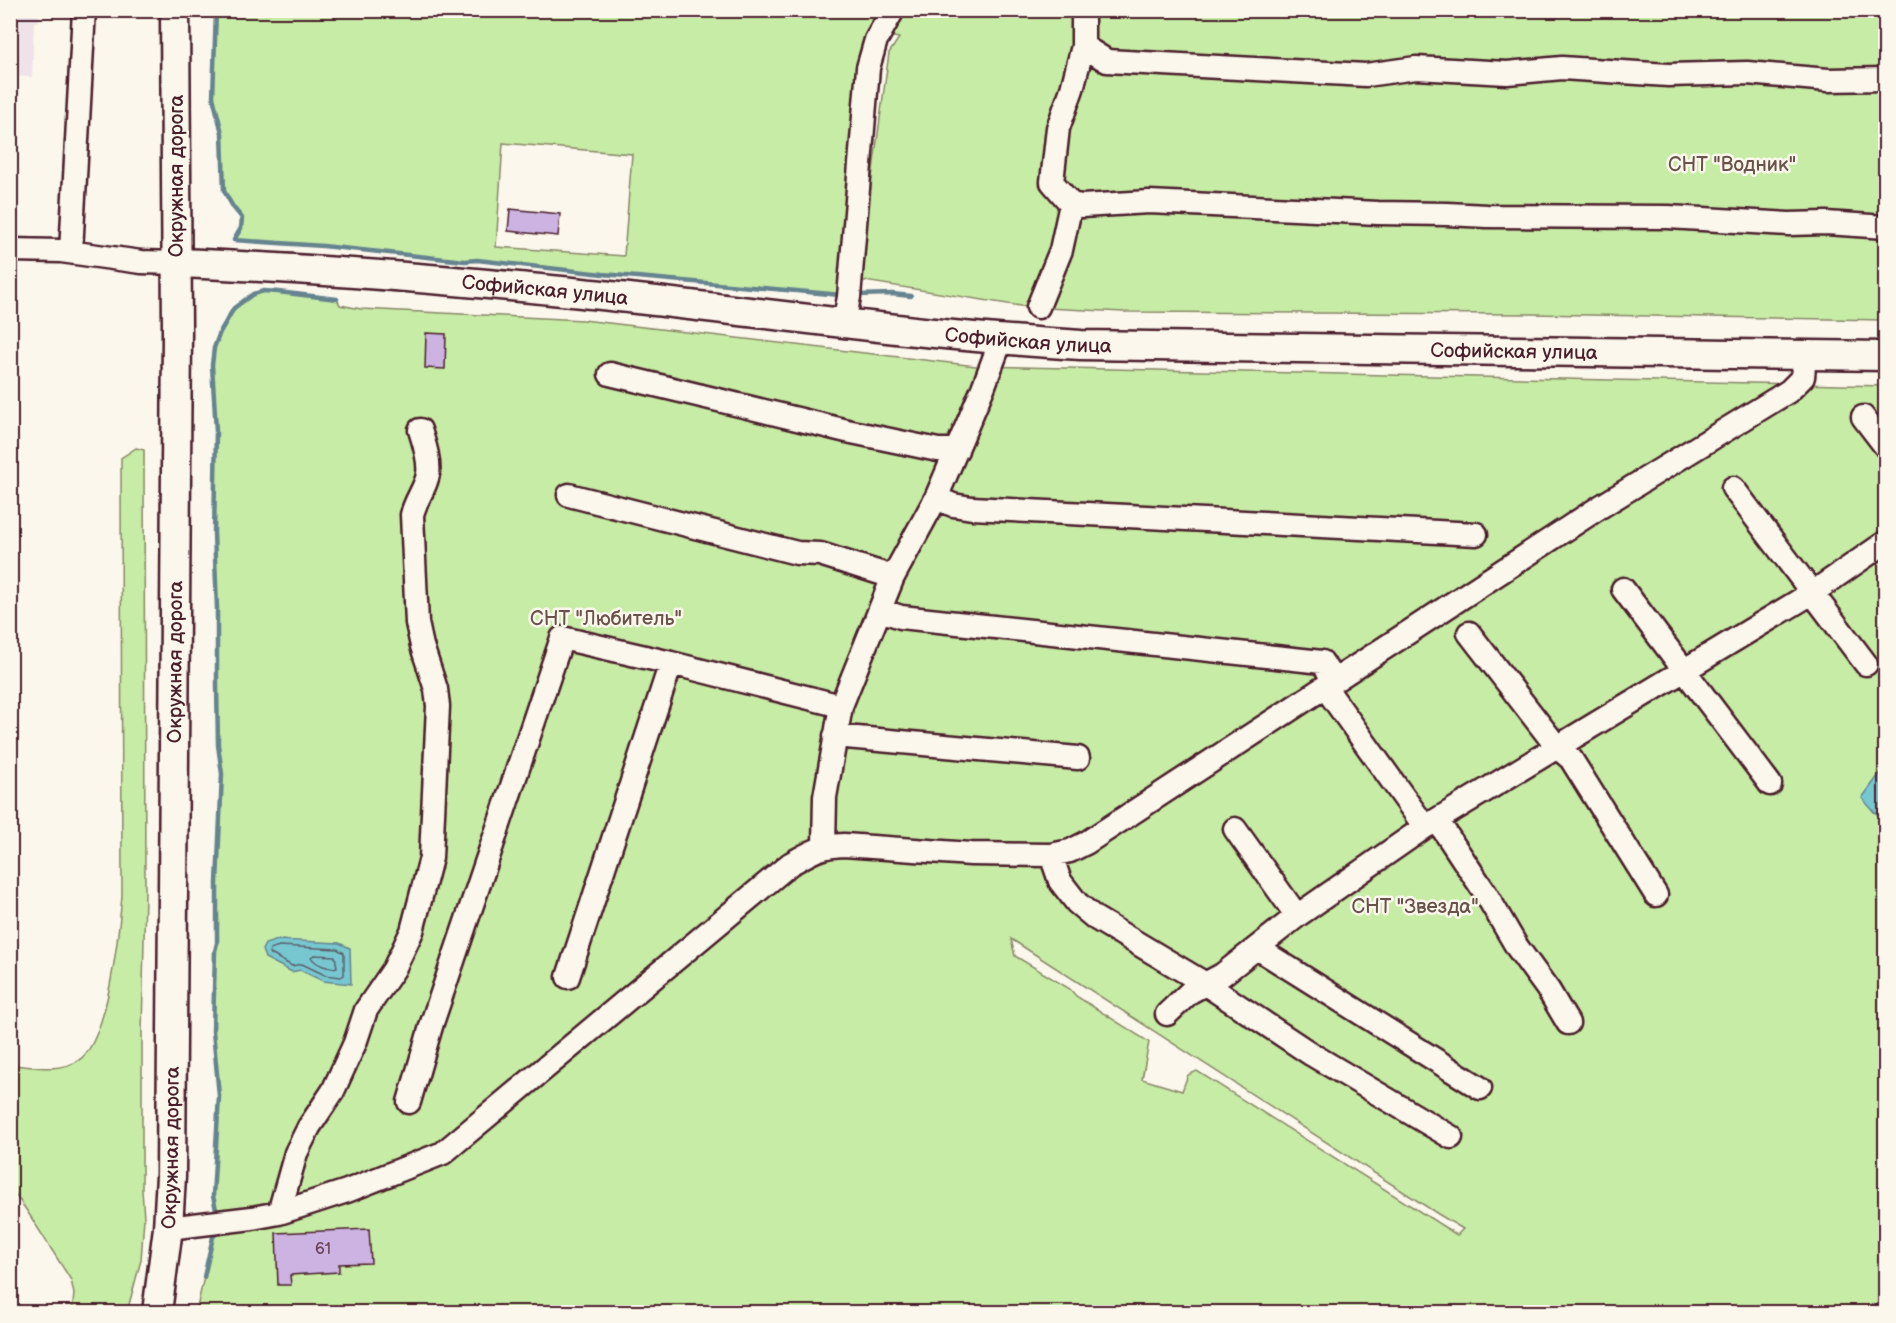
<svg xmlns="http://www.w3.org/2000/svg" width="1896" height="1323" font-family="'Balsamiq Sans',sans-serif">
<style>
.built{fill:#ede3e9}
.green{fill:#c7eca5;stroke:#888668;stroke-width:1.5;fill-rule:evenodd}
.water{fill:#77c7d1;stroke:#65848f;stroke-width:1.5}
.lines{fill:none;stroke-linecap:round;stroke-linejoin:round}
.shore{stroke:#5c626d;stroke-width:1.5}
.stream{stroke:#65848f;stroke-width:4.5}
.building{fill:#ccb3e2;stroke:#4a1f2b;stroke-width:1.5}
.minor-casing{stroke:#4a1f2b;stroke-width:27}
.major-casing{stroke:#4a1f2b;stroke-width:33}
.minor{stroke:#fbf7ec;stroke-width:22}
.major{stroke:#fbf7ec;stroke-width:28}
.labels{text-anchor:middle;stroke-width:5;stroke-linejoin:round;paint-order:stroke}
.number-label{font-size:16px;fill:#6a4459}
.park-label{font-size:20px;fill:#69524a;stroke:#fbf7ec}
.street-label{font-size:20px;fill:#4a1f2b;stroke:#fbf7ec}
</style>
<rect width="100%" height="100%" fill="#fbf7ec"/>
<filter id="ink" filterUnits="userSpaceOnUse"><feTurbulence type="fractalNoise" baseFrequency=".0167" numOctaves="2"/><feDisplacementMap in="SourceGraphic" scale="12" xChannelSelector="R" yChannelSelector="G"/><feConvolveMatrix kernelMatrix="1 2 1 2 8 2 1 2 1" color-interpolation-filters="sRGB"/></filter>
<g filter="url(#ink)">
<path class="built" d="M11,10L39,11V21L34,22L32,77L11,76Z"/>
<path class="green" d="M216,11H1885V320L1530,314L1124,312L1027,307L858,280L889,53L899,38L873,33L844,280L837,296L603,274L477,260L465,261L323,246L234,240L241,228L242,218L224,191L222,133L213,97ZM503,143L632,154L624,256L496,247Z
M264,291L337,299L340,305L361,309L583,320L976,366L1885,386V1312H196L213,1237L218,1232L217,1214L213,1196L219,1096L213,1031L215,951L217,943V883L222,774L218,745L217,685V609L214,533L216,431L212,365L214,348L220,332L234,308L244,299ZM1011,939L1438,1214L1463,1229L1457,1235L1197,1071L1188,1075L1182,1091L1142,1079L1149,1042L1076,996L1070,989L1015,956Z
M136,448L144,450L145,893L142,1033V1190L144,1218L141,1260L127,1312H72L74,1294L71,1280L27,1211L11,1188V1065C32,1066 61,1073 79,1060C108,1041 119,931 122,896L121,458Z"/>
<path class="water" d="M1881,772L1885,775V819L1874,812L1862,798Z
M278,940L339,943L350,948L351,984L323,981L300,970L292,972L265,958L262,950L265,944Z"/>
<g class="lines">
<path class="shore" d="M279,946L337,949L344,953V975L341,977L325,975L302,964L292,966L269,953L270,949Z
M314,955L335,956L337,967C329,970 315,964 311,957Z"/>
<path class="stream" d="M216,10L213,97L222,133L224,191L233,207L242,218L241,228L234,240L323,246L465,261L477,260L603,274L842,295
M856,295L892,294L911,296
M217,1214L213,1196L219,1096L213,1031L215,951L217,943V883L222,774L218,745L217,685V609L214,533L216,431L212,365L214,348L220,332L234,308L253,294L264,291L278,292L337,299
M204,1277L213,1237L218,1232"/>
</g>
<path class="building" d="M510,209L560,214L558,236L508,231Z
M426,333L446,334L445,369L425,368Z
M369,1229L371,1263L339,1264V1272L290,1275L291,1285H278L276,1233Z"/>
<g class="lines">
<defs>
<path id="minor" d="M1083,10V46L1107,61L1366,75L1416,68L1507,73L1562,68L1668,75L1747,73L1828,80L1886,79
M1071,204L1082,206L1149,202L1378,213L1447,214L1487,216L1668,217L1789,224L1826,223L1886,227
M10,250L61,251L141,262L176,263
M71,252L84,10
M1038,307L1061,250L1071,204L1052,182L1058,128L1072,89L1083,46
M844,323L849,297L868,68L876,40L893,10
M610,374L847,431L938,450H957
M1863,417L1886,447
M1733,488L1866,664
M569,495L797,553L820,554L893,577
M936,498L953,505L972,508L1476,534
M1623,589L1770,784
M880,610L901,617L1322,662L1334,681
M1469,633L1557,747L1571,759L1656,895
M1325,687L1425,827
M835,736L1078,758
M1437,820L1486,894L1517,947L1549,991L1568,1023
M1235,829L1297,916
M824,846L825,797L841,706L893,577L936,498L983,388L1001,340
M1051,855L1060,881L1077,903L1095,918L1204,983L1311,1054L1451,1137
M1257,948L1480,1088
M568,977L671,663
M1167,1014L1190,992L1222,975L1297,916L1425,827L1812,593L1886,542
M409,1102L432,1023L562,638L671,663L841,706
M279,1213L296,1153L309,1127L333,1091L355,1043L366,1010L394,969L412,931L431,858L438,706L436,689L422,646L417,623L412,515C415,500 426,488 428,474C430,460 424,443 420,430
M168,1228L252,1218L279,1213L347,1191L443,1153L790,864C812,852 819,846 844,845L971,854L1051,855L1070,851L1086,843L1600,507L1789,391L1803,377L1805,355"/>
<g id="major">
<path id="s1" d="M176,263C308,268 441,279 572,292C742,309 910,335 1081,345L1886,356"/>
<path id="s2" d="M157,1312L168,1228L171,1176L177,330L175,10"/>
</g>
</defs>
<use href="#minor" class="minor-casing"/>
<use href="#major" class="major-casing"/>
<use href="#minor" class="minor"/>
<use href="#major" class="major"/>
</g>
</g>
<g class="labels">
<g class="number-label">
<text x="323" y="1254">61</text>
</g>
<g class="park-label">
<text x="1732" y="171">СНТ "Водник"</text>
<text x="606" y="625">СНТ "Любитель"</text>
<text x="1415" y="913">СНТ "Звезда"</text>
</g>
<g class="street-label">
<text transform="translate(176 176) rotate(-90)" y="7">Окружная дорога</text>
<text dy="7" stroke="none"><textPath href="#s1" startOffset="370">Софийская улица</textPath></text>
<text dy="7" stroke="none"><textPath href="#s1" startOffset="856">Софийская улица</textPath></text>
<text dy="7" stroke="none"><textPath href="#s1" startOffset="1342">Софийская улица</textPath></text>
<text dy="7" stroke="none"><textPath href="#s2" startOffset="651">Окружная дорога</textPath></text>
<text dy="7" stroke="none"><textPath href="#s2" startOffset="165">Окружная дорога</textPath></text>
</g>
</g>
<rect width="1896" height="1323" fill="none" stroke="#fbf7ec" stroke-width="36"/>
<rect x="18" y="18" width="1860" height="1287" fill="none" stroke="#4a1f2b" stroke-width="2" filter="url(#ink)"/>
</svg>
